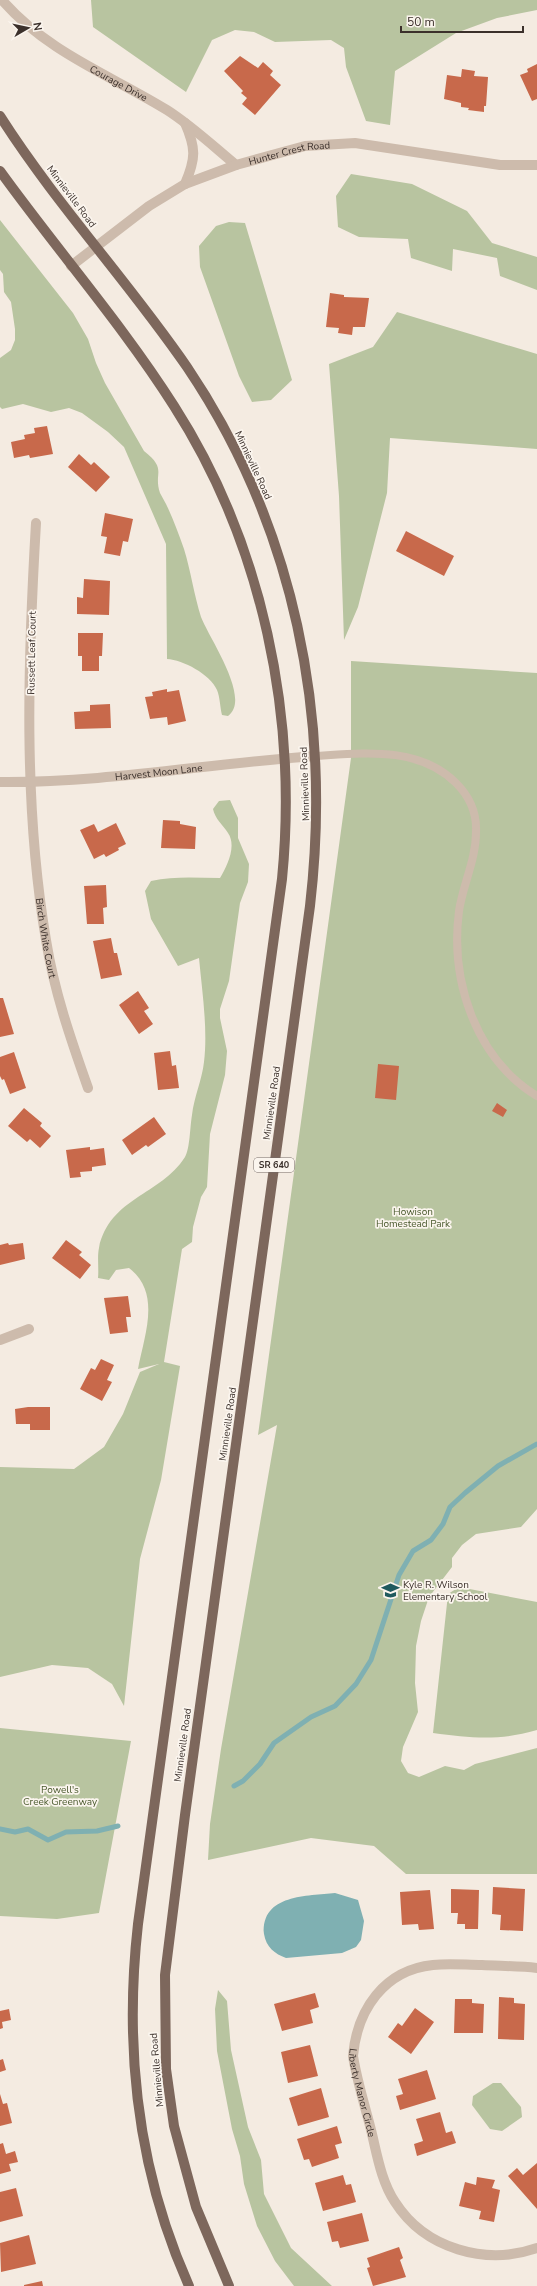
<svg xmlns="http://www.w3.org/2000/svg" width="537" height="2286" font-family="'Nunito Sans',sans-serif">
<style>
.green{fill:#b8c4a0}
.water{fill:#7fb0b2}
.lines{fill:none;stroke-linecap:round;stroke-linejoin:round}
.stream{stroke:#7fb0b2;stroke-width:5}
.building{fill:#c8694b}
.service{stroke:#cdbbac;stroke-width:8}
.minor{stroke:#cdbbac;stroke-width:10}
.primary{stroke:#7d675c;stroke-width:10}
.labels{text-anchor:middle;stroke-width:3.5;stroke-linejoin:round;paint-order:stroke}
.shield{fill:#fbf5ee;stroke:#756b66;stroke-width:1}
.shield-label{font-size:9px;font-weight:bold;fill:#3b302b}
.street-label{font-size:10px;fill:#3b302b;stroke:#fbf5ee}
.park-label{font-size:10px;fill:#4a5a2e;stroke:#fbf5ee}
.poi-label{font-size:10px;fill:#3b302b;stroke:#fbf5ee;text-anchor:start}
</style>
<rect width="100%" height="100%" fill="#f4ebe1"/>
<path class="green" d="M91,0H537V10L497,18L456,33L395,71L390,125L366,121L346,67L344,48L331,40L275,42L254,32L235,30L212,40L186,92L93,27Z
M351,174L412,184L467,211L492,243L537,257V290L500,276L497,258L453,249L452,271L411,258L408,239L359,237L338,227L336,196Z
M0,220L73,313L88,339L96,363L105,383L144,451C168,470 153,472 160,493C162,497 164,500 166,504C173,518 179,535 184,549C191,572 194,595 201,617C209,638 252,699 228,716L222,715C220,707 220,697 217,690C210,674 183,660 167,659L166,544L124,447L108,432L82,413L69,408L51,412L23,404L2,409L0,407V358L11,350L15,340V329L11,302L4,292L3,274L0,270Z
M229,222L245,223L292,380L271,400L252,402L239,376L200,267L199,246L216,226Z
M397,312L537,354V449L390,438L387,493L358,607L344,640L339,496L329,364L373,347Z
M351,661L537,673V1509L521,1527L476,1534L462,1545L452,1558V1567L429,1597L421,1621L416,1646L415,1683L418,1712L403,1747L401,1761L408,1773L419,1777L445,1766L464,1770L475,1764L537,1748V1874H406L374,1846L311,1838L208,1860L210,1824L221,1749L277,1425L258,1435L351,758Z
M230,800L238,818V838L249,864L248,882L240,903L229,981L220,1009V1018L227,1051L225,1075L210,1134L207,1187L201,1197L193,1227L192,1242L182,1249L164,1362L180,1366L161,1480L140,1559L124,1706L112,1684L88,1668L52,1665L0,1677V1467L74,1469L104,1447L123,1414L140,1372L159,1364L138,1369C144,1336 162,1293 129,1268L116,1270L109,1280L98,1278C99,1269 97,1257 99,1248C110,1197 160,1196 185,1157C190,1149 190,1126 192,1115C194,1097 202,1080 204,1062C208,1029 202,991 199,958L178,966L151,919L145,891L151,881C174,876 196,878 220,878C227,866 237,846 228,833C223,825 215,819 213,809L219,801Z
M459,1587L537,1602V1730C500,1741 471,1738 433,1733L448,1594Z
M0,1728L131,1741L99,1913L57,1919L0,1916Z
M218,1990L227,2001L231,2050L248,2127L261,2160L264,2194L291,2248L332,2286H294L275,2261L257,2226L244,2184L240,2156L232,2129L217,2051L215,2009Z
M493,2083H501L521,2107L522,2117L502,2131L490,2129L472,2105L473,2096Z"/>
<path class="water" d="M335,1893L358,1900L364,1921L361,1940L356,1947L342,1953L286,1958C275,1954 266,1947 264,1934C261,1894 308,1896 335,1893Z"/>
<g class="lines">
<path class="stream" d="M234,1786L243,1781L260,1764L274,1743L311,1717L335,1706L356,1684L371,1660L399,1575L413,1551L431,1540L443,1524L450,1507L465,1493L498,1466L537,1444
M0,1829L15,1832L28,1829L48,1840L66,1832L97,1831L118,1826"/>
</g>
<path class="building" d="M240,56L258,68L263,62L273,71L270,75L281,85L255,115L242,104L247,98L241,93L243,91L224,71Z
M537,64V99L532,101L520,75L528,72L527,69Z
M462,69L475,71L474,76L488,77L486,106H484V112L468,110L469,108L461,107V103L444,99L447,75L461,77Z
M330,293L344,295V297L369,298L365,327H353L352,335L338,333L339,328L326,327Z
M47,426L53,454L30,458L29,455L14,458L11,442L25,439L24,435L35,433L34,428Z
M79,454L91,465L94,462L110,477L96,492L68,467Z
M105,513L133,519L128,542L123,541L120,556L104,553L107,537L101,536Z
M406,531L454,556L444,576L396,551Z
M84,579L110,581L109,615L77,614V597L83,598Z
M78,633H103L102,656H99V671H82V656H78Z
M167,689V692L179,690L186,721L168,725L167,717L150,719L145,697L153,696L152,692Z
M110,704L111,728L75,729L74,712L90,711V705Z
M163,820L180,821V824L196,827L195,849L161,848Z
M116,823L126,844L118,848L119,850L106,857L104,854L94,859L80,830L94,824L98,832Z
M106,885L107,907L103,908L104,924H87L84,886Z
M111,938L114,953H117L122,975L101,979L93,941Z
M138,991L149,1008L144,1011L153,1024L139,1034L119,1005Z
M0,998H3L14,1034L0,1037Z
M170,1051L172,1066L176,1065L179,1088L158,1090L154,1053Z
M14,1052L26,1088L10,1094L4,1079L2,1080L0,1076V1057Z
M378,1064L399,1066L396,1100L375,1098Z
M497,1103L507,1110L503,1117L492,1111Z
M24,1108L42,1123L40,1126L51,1136L40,1148L30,1139L27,1142L8,1126Z
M154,1117L166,1134L148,1147L146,1145L132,1155L122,1140Z
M90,1147V1150L104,1148L106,1165L92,1167V1171L80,1172L81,1177L70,1178L66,1150Z
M66,1240L82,1252L79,1255L91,1265L80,1279L52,1258Z
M8,1243L9,1245L23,1243L25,1259L0,1265V1245Z
M128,1296L131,1317H126L128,1332L110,1334L104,1298Z
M101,1359L114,1365L107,1380L112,1382L102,1401L80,1389L91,1368L95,1370Z
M28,1407H50V1430H30V1424H16L15,1409Z
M493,1887L525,1889L523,1931L500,1930L501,1915L492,1914Z
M451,1889L479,1890L478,1929H465V1924H457L458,1913H451Z
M430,1890L434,1929L419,1930L418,1924L402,1925L400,1892Z
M315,1993L319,2007L310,2010L313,2023L282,2031L274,2004Z
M499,1997L514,1998V2003L525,2004L524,2040L498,2039Z
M455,1999H472V2003L484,2004L483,2033H454Z
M415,2008L434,2022L411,2054L388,2037L398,2023L402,2026Z
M9,2009L11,2020L2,2022L3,2028L0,2029V2011Z
M310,2045L318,2076L288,2083L281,2052Z
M3,2059L6,2070L0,2072V2060Z
M427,2070L436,2099L400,2110L396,2096L403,2094L398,2079Z
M321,2088L329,2117L298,2126L289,2098Z
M0,2094L3,2104L7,2103L12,2123L0,2126Z
M440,2112L446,2133L452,2131L456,2143L417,2156L414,2144L423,2141L416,2119Z
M337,2126L342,2143L335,2145L339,2158L312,2167L309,2159L304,2160L297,2139Z
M3,2143L6,2154L15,2151L18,2162L9,2164L11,2171L0,2174V2144Z
M537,2163V2209L508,2176L517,2168L523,2175Z
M343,2175L346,2185L351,2184L356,2202L323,2211L315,2183Z
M477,2177L495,2180L492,2188L500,2190L494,2222L479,2219L481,2211L459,2206L465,2182L476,2185Z
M16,2188L23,2216L0,2222V2192Z
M362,2213L369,2241L340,2248L338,2241L332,2242L327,2222Z
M29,2235L36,2264L1,2272L0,2243Z
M399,2247L403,2258L400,2260L406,2277L373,2286L367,2268L370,2267L367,2258Z
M42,2281L43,2286H24V2285Z"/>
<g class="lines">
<path class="service" d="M316,756C364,753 419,746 456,783C470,797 477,812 476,832C476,860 463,884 459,911C450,980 475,1058 537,1096"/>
<g class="minor">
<path id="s1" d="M2,0C47,52 110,75 167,110C192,126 213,146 236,165"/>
<path d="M185,123C196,148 196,158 185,184"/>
<path id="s2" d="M71,266L149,206L185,184L236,165L305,146L355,143L500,165H537"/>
<path id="s3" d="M36,523C28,660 23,805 46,940C54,991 71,1040 88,1088"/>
<path id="s4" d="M0,782C105,783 211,763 316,756"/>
<path d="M0,1340L29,1329"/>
<path id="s5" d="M537,1968C519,1966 500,1966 482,1965C466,1965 450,1963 433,1965C384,1970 357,2010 353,2056C357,2081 365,2106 371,2130C377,2154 381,2181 395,2202C425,2249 486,2266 537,2248"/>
</g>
<path class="primary" d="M0,116C56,204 128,281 187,367C295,527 332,717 310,906L185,1815L165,1975L166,2069L174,2126L196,2207L229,2286
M0,171C57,250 122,324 174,406C263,545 298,716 282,879L138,1924C124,2048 138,2172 189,2286"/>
</g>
<defs>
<symbol id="school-bare" viewBox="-9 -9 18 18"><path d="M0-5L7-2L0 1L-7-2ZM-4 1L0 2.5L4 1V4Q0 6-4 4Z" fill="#1f5a5e" stroke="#fbf5ee" stroke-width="2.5" paint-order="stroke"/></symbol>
</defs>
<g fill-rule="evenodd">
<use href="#school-bare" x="378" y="1578" width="25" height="25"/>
</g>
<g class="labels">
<rect class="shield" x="254" y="1158" width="40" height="14" rx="3"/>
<g class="shield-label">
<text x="274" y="1168">SR 640</text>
</g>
<g class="street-label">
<text dy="4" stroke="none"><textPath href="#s1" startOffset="144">Courage Drive</textPath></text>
<text dy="4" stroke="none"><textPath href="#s2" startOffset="250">Hunter Crest Road</textPath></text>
<text transform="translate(72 196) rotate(53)" y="4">Minnieville Road</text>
<text transform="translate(254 465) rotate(65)" y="4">Minnieville Road</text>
<text transform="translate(31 653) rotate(-89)" y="4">Russett Leaf Court</text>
<text dy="4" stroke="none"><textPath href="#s4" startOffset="159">Harvest Moon Lane</textPath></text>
<text transform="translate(304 784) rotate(-92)" y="4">Minnieville Road</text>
<text dy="4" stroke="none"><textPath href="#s3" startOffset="416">Birch White Court</textPath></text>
<text transform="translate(271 1103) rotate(-82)" y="4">Minnieville Road</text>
<text transform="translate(227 1424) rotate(-82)" y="4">Minnieville Road</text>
<text transform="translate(182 1745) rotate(-82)" y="4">Minnieville Road</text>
<text transform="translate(156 2070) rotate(-95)" y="4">Minnieville Road</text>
<text dy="4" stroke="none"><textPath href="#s5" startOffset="274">Liberty Manor Circle</textPath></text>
</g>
<g class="park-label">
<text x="413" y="1215">Howison<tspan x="413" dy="12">Homestead Park</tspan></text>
<text x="60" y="1793">Powell's<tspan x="60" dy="12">Creek Greenway</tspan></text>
</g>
<g class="poi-label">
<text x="403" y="1588">Kyle R. Wilson<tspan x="403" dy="12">Elementary School</tspan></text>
</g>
</g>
<g transform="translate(28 28) rotate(81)" stroke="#fbf5ee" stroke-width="3" paint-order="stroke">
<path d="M0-3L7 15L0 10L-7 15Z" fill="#3b302b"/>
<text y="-6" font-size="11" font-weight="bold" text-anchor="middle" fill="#3b302b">N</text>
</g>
<path d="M401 26v6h122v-6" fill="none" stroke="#3b302b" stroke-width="2"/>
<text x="407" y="26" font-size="12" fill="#3b302b" stroke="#fbf5ee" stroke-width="3" paint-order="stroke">50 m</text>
</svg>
